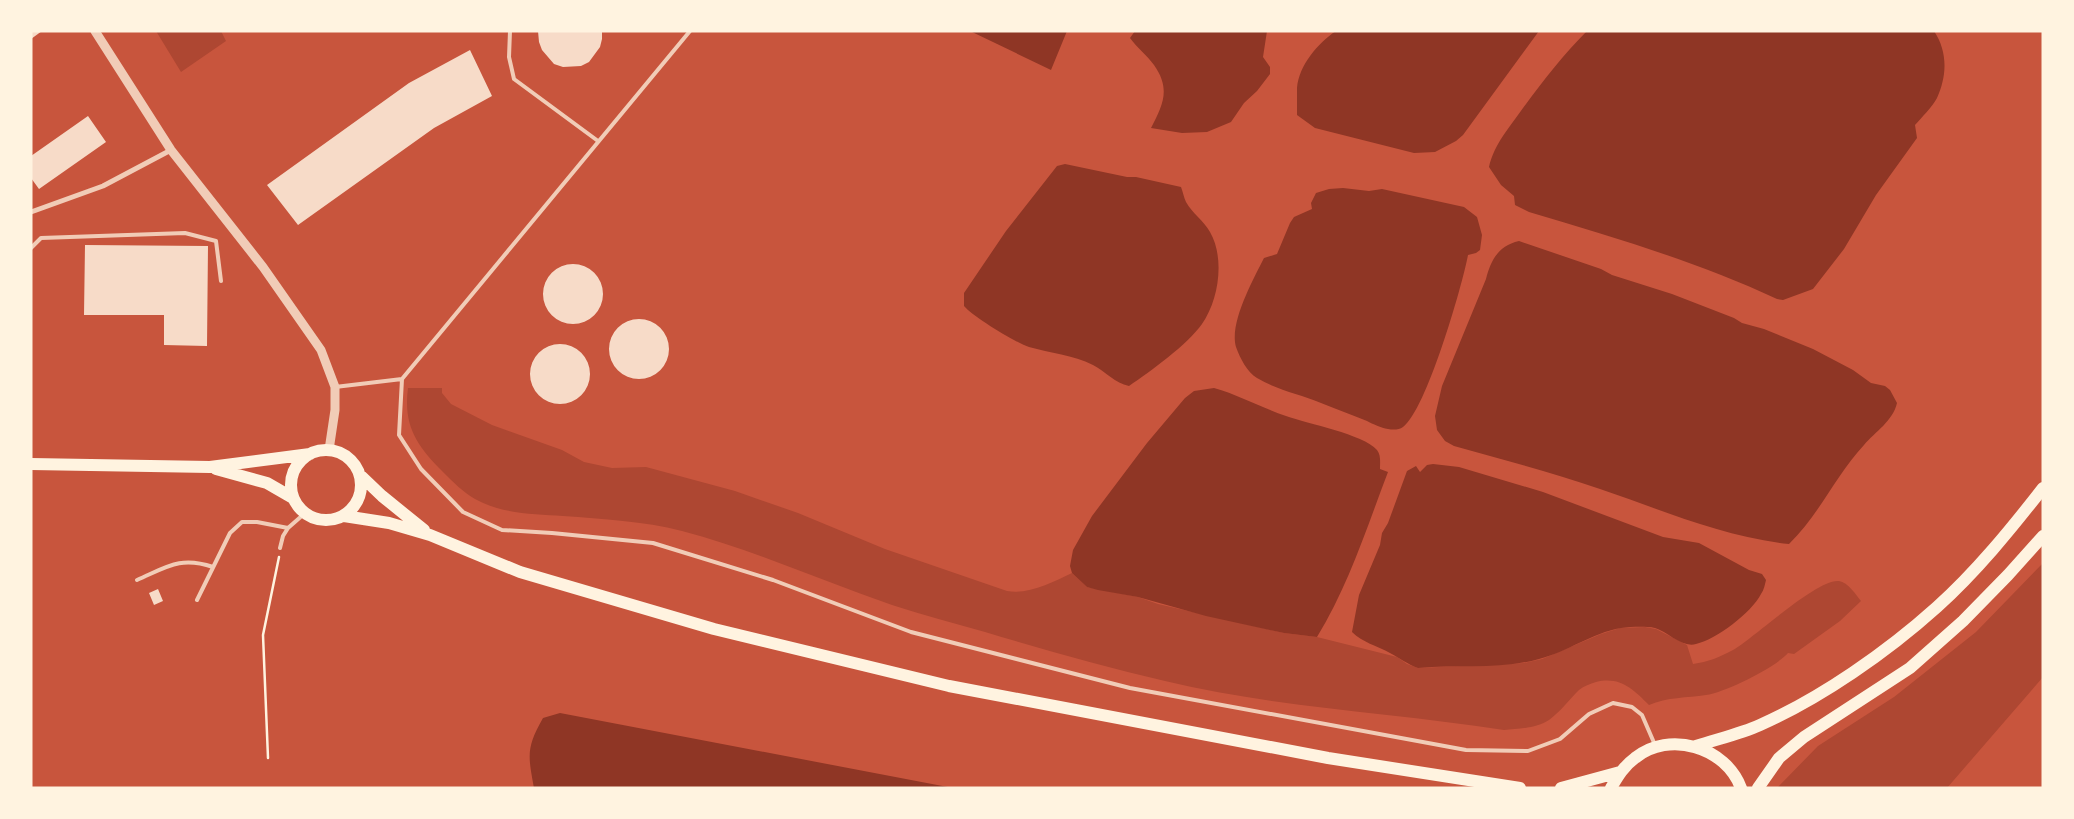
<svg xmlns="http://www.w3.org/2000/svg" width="2074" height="819" font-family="Arial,sans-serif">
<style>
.green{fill:#ae4732}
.water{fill:#8f3625}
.building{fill:#f7dbc8}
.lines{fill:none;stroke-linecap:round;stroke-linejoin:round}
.path{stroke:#fff3e0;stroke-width:2.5}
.service{stroke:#f1ccb7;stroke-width:4}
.minor{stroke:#f1ccb7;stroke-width:5}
.tertiary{stroke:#f1ccb7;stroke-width:9}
.trunk{stroke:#fff3e0;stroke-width:12}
</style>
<rect width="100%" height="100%" fill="#c8553d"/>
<path class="green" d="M156,31H221L226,41L181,72Z
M408,388H442V393L451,404L492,425L562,450L584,462L612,468L646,467L735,491L798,513L885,549L1007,591C1028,595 1053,582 1072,573L1087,587L1138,597L1158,604L1284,633L1317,637L1397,657L1407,664L1418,668L1524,663L1542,659L1601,634L1620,628L1645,627L1656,629L1687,645L1693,664C1708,662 1720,657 1733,650C1755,637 1818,578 1839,581C1848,582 1856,595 1861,601L1840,621L1794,654L1788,653C1776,667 1726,692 1706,695C1687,698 1667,697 1649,705C1633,689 1620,676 1596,682C1590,684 1584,686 1579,690C1569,700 1560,712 1549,720C1537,728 1518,729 1504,730C1391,712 1277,708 1165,681C1105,667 1045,650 985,632C954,623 923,615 892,605C822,581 754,550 682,531C643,521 603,519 563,516C534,514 501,514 475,499C463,492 453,482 443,472C417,446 403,426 408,388Z
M2043,563V677L1947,788H1777L1818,746L1894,697L1976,632Z"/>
<path class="water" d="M970,31H1067L1051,70Z
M1135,31H1267L1263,57L1270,67V74L1257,91L1244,103L1231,122L1207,132L1182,133L1151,128C1163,105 1171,89 1154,65C1147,55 1137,48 1130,38Z
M1336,31H1539L1463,135L1456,141L1435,152L1414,153L1315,128L1297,115C1297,106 1297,97 1297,88C1299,65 1318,43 1336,31Z
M1587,31H1934C1948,52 1947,76 1937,98C1932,107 1922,117 1915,125L1917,138L1876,195L1844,249L1813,289L1783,300L1777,299C1698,262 1613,237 1529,212L1515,205L1514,196L1501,185L1489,167C1494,144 1510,127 1523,108C1543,81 1563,55 1587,31Z
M1065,164L1127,177H1136L1181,187C1183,192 1184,198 1186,202C1192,213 1204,221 1210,232C1225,258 1219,300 1202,324C1187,345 1151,371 1129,386C1115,383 1106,372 1093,365C1073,355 1050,353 1029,347C1016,343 972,316 964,306V293L1006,231L1057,166Z
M1343,188L1369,191L1382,189L1464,207L1477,217L1482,235L1480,250L1476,253L1468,255C1462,287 1426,411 1403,427C1399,430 1393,430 1388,429C1381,428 1373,424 1367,421C1352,415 1336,409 1321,403C1300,394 1277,390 1257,378C1247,372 1240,358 1236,347C1229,323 1253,280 1264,258L1277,254L1290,223L1294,217L1312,209L1311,203L1316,193L1329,189Z
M1519,241L1601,269L1612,275L1672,294L1734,318L1742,323L1764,329L1813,349L1853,370L1871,383L1885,386L1890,390L1897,403C1893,421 1875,432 1864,445C1836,475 1819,515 1789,544C1723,537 1662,510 1600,489C1552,472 1503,460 1454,446L1445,441L1437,430L1435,416L1442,386L1486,279C1491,260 1498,246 1519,241Z
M1214,388C1239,395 1262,408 1286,416C1308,424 1363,434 1377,450C1381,455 1380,462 1380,469L1388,472C1367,527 1348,587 1317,637L1284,633L1206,616L1138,597L1098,590L1087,587L1072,573L1070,566L1073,550L1092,516L1147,443L1185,398L1194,391Z
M1433,464L1459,467L1543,492L1663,537L1699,543L1749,570L1762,574L1766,580C1765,584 1764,590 1761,594C1751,613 1717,639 1696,644C1682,648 1668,632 1655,628C1644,626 1631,627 1621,628C1592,633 1567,652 1539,659C1500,670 1459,664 1418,668C1407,664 1400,658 1390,653C1376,645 1363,643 1352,632L1359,595L1380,545L1382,533L1388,523L1407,471L1416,466L1420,472L1427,465Z
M560,713L953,788H534C528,755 526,748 543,718Z"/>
<path class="building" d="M31,31H42L31,39Z
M538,31H602V39L600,47L589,62L581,66L563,67L554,64L542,50L539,42Z
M470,50L492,96L434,128L298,225L267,185L409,83Z
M88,116L106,142L39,189L31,178V156Z
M85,245L208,246L207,346L164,345V315H84Z
M543 294a30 30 0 1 1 60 0a30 30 0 1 1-60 0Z
M609 349a30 30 0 1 1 60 0a30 30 0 1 1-60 0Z
M530 374a30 30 0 1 1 60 0a30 30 0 1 1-60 0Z
M158,589L163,601L154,605L149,593Z"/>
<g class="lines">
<path class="path" d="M268,758L263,635L279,557"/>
<path class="service" d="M510,31L509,57L514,79L598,141
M31,248L41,238L185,233L216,241L221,281
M402,379L399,435L421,469L463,512L502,530L552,533L653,543L773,580L911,632L1130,688L1466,750L1528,751L1560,739L1589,714L1613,703L1632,707L1642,715L1655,745
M335,387L402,379L690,31
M280,548L283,536L288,528
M137,580C167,567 180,556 213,567
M197,600L230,533L242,522H257L288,528L304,514"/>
<path class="minor" d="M31,212L103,186L171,150"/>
<path class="tertiary" d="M95,31L171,150L263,267L321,350L335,387V410L329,450"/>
<path class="trunk" d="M291 485a35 35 0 1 1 70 0a35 35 0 1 1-70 0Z
M31,464L210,467L310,454
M216,469L267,483L293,498
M360,475L382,496L424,530
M344,516L389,523L430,535L520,572L714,629L949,686L1328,758L1520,788
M1696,746C1717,739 1740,734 1760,725C1821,698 1887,652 1937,607C1976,572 2011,529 2043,488
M1561,788L1620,772
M1611,788C1618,776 1624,766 1635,758C1669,730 1726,747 1741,788
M1758,788L1779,758L1804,737L1910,668L1963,621L2008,575L2043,536"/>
</g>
<rect width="2074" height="819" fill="none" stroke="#fff3e0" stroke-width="65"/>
</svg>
